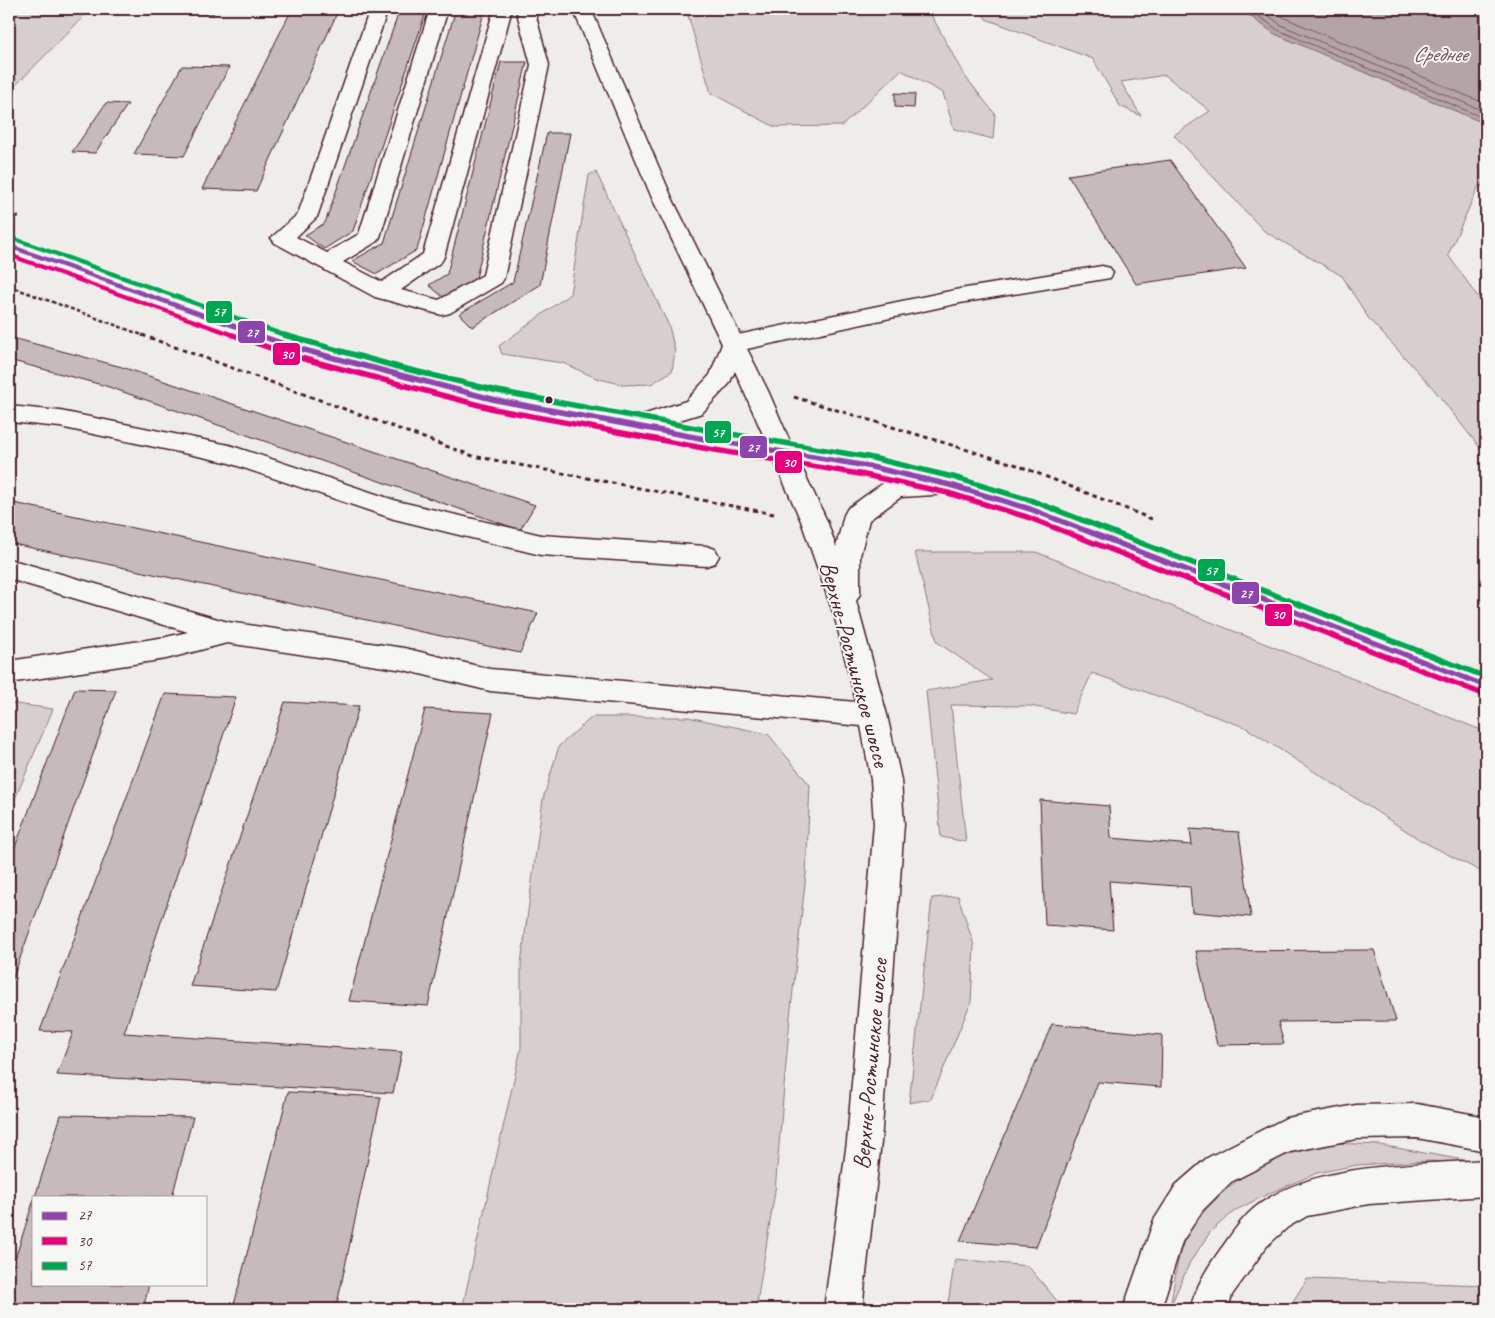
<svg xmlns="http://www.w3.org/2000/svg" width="1495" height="1318" font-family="Caveat,sans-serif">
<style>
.green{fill:#d7cfce;stroke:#90777c}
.water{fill:#b4a4a5;stroke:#8a6f74}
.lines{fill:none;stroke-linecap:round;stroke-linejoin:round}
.shore{stroke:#74545c;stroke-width:1}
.building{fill:#c6babb;stroke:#4a1f2b}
.minor-casing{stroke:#4a1f2b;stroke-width:3}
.major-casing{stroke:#4a1f2b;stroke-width:3}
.path-far1{stroke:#4a1f2b;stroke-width:2.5;stroke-dasharray:4 2.5;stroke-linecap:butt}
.path{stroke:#4a1f2b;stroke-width:3;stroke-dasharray:4.5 4;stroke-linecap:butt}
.minor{fill:#f6f6f2;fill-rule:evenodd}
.major{fill:#f6f6f2;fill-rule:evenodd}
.bus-1-far1-casing{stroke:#f6f6f2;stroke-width:7}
.bus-1-casing{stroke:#f6f6f2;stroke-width:9}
.bus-2-far1-casing{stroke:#f6f6f2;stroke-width:7}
.bus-2-casing{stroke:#f6f6f2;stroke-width:9}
.bus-3-far1-casing{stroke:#f6f6f2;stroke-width:7}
.bus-3-casing{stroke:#f6f6f2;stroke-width:9}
.bus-1-far1{stroke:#8e44ad;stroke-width:4.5}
.bus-1{stroke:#8e44ad;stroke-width:5.5}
.bus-2-far1{stroke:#e5007d;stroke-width:4.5}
.bus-2{stroke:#e5007d;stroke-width:5.5}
.bus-3-far1{stroke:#00a651;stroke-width:4.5}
.bus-3{stroke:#00a651;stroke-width:5.5}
.bus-dot{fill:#4a1f2b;stroke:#f6f6f2;stroke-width:2}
.labels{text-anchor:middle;stroke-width:4;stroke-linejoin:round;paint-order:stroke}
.far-water-label{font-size:21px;font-style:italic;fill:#6f4e56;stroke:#f6f6f2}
.street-label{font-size:24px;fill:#4a1f2b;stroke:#f6f6f2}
.line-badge{stroke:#f6f6f2;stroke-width:2}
.badge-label{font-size:14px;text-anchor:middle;font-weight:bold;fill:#fff}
</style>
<rect width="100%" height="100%" fill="#efedea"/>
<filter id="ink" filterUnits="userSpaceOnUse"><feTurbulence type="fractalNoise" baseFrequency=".02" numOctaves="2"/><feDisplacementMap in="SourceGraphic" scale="10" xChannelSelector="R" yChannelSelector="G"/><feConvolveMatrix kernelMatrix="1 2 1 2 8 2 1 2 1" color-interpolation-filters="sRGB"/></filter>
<g filter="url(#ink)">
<path class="green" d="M9,9H91L9,92Z
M686,9H928L964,75L995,114L993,139L954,129L943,93L901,70L842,126L775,127L711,93Z
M980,9H1240L1275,34L1486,124V187L1479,185L1448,255L1486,308V453H1484L1432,387L1369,319L1342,276L1264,231L1174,135L1210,111L1165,75L1121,82L1141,116L1120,106L1093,59L986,19Z
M596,172L669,326L675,351L672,371L651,384L624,385L596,378L563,363L502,354L499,346L570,294L589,175Z
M915,552H1036L1486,732V874L1422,841L1245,727L1092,673L1073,714L1030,706L951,705L966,842L941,837L926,691L992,680L937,642Z
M9,703L53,709L9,813Z
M592,717H688L768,734L810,785L806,875L790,1017L775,1191L756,1309H462L521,1048V964L543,799L559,746Z
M958,896L974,945L971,1002L931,1099L909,1103L932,898Z
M1333,1143L1380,1145L1486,1164L1427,1161L1357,1165L1317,1173L1270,1193L1236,1210L1211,1231L1190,1262L1170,1307C1174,1288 1176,1262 1183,1244C1194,1214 1241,1172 1270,1161C1290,1153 1312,1149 1333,1143Z
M955,1259L1028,1266L1064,1309H947Z
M1307,1279L1486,1285V1309H1288Z"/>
<path class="water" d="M1241,9H1486V124L1275,34Z"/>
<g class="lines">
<path class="shore" d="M1249,9L1278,30L1486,119
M1260,9L1281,25L1486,112
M1272,9L1285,18L1486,104"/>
</g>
<path class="building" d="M148,9H216L213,14L146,12Z
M292,9L338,11L256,191L202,189Z
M400,9H427L353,231L324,249L305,235L325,223Z
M456,9H485L417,250L377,274L352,261L384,243Z
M501,62H527L476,278L443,297L429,285L447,274Z
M182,66L229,67L184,156L134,154Z
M895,93L915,94L914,108L895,107Z
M106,103L128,104L95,153L72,152Z
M547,133H570L540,285L472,327L459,314L513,282Z
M1170,160L1246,268L1136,284L1068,175Z
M9,337L122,367L535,505L520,530L106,386L9,360Z
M9,502L538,613L520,653L9,543Z
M75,689L116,690L9,989V863Z
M165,694L236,697L124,1033L402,1052L393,1093L57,1075L73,1032L40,1031Z
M285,702L359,706L276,992L190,986Z
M425,709L493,713L428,1006L349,1001Z
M1040,800L1109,806L1111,838L1192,845L1190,829L1239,832L1251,917L1192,912L1190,887L1109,881L1113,930L1045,925Z
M1374,950L1396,1021L1278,1022L1284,1044L1217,1045L1196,951Z
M1052,1024L1162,1035L1161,1087L1098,1082L1036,1247L960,1241Z
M288,1092L381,1097L336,1309H233Z
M61,1115L193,1117L172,1197H35Z
M34,1199V1284H149L143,1309H9V1278Z"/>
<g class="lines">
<defs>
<path id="minor" d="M370,9H388L317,217L296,237L327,253L359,234L430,9H448L380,237L376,242L343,262L382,282L423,254L494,9H512L444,257L441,262L401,290L439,300L483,275L531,65L516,9H534L549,65L504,278L501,283L450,313L442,315L375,297L275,243L271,238L298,214Z
M9,239L303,342L396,367L496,392L791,445L827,521L836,547L844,515L848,508C861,500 874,488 888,481C900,476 946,475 959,479L962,485L959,491L950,494L901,497L869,520L860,556V594L856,601L887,715L901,780L904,824L881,1142L862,1309H824L847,1142L874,824L871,780L861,726L490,691L404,670L227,643L166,659L9,683V661L166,637L188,632L9,579V559L228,622L404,648L490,669L856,702L835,618L801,521L773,458L496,408L396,383L288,353L9,253Z
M1102,266L1110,268L1113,273L1110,278L960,303L733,352L725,349L722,344L725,339L733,336L960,289Z
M9,406L60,411L229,445L397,501L541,535L706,546L715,549L719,556L715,563L706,566L541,555L394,519L226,462L60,427L9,422Z
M1417,1104L1486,1117V1151L1417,1138L1356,1139L1290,1152L1231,1182L1202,1211L1182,1242L1161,1309H1123L1154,1220L1176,1185L1207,1158L1286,1118L1356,1105Z
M1486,1160V1196L1369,1204L1307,1216L1288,1227L1267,1246L1232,1295L1228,1309H1190C1198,1282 1207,1268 1223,1246C1235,1229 1246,1212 1264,1201C1323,1162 1417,1165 1486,1160Z"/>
<path id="major" d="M573,9H591L672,198L769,393L791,444L867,457L950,476L1039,502L1486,674V697L1021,516L950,494L867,475L773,457L735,371L729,384L702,413L635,434L627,432L623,426L627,420L686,401L710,375L722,344L652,198Z"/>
</defs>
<use href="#minor" class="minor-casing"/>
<use href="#major" class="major-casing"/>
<path class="path-far1" d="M9,213L19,217
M9,286L145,336"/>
<path class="path" d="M142,335L473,456L774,514
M794,397L1017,465L1154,520"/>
<use href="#minor" class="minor"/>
<use href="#major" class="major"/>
<defs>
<path id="bus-1-far1" d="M9,246L262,336"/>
<path id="bus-1" d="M258,335L296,348L496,400L705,439L867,466L950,485L1030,509L1486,686"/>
<path id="bus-2-far1" d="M9,255L236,336"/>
<path id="bus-2" d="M233,335L293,356L494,409L703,448L865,475L948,493L1027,517L1483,694"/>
<path id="bus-3-far1" d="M12,238L287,336"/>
<path id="bus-3" d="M284,335L398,367L498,391L707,430L868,457L953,477L1033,501L1486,677"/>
</defs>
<use href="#bus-1-far1" class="bus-1-far1-casing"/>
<use href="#bus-1" class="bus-1-casing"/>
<use href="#bus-2-far1" class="bus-2-far1-casing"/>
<use href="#bus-2" class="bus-2-casing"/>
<use href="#bus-3-far1" class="bus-3-far1-casing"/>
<use href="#bus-3" class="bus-3-casing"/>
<use href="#bus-1-far1" class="bus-1-far1"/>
<use href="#bus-1" class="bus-1"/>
<use href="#bus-2-far1" class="bus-2-far1"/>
<use href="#bus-2" class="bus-2"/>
<use href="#bus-3-far1" class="bus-3-far1"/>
<use href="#bus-3" class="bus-3"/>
</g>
</g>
<circle class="bus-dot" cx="549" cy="400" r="4.5"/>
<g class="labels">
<g class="far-water-label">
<text x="1440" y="61">Среднее</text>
</g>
<g class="street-label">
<text transform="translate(855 664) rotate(75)" y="8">Верхне-Ростинское шоссе</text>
<text transform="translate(870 1064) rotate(-85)" y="8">Верхне-Ростинское шоссе</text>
</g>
</g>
<g class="line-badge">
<rect x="205" y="300" width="28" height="24" rx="5" fill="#00a651"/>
<rect x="237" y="320" width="29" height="24" rx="5" fill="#8e44ad"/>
<rect x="272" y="342" width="29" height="24" rx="5" fill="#e5007d"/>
<rect x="704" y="420" width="28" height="24" rx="5" fill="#00a651"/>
<rect x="739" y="435" width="29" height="24" rx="5" fill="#8e44ad"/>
<rect x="774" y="450" width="29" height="24" rx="5" fill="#e5007d"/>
<rect x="1197" y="558" width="29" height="24" rx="5" fill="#00a651"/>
<rect x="1231" y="581" width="29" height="24" rx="5" fill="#8e44ad"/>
<rect x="1264" y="603" width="29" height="24" rx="5" fill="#e5007d"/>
</g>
<g class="badge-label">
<text x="219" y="316">57</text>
<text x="252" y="337">27</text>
<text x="287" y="359">30</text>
<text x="718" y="437">57</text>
<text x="753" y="452">27</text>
<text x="789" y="467">30</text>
<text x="1211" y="575">57</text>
<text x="1246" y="598">27</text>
<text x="1278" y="619">30</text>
</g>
<rect width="1495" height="1318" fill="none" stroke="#f6f6f2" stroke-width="30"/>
<rect x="15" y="15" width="1465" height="1288" fill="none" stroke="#4a1f2b" stroke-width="2" filter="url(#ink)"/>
<rect x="32" y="1196" width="175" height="90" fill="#f6f6f2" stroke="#b1a0a2"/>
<rect x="42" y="1212" width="25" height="8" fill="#8e44ad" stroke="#b1a0a2"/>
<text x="78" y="1220" font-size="15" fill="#4a1f2b">27</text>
<rect x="42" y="1237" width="25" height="8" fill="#e5007d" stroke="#b1a0a2"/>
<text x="78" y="1246" font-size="15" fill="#4a1f2b">30</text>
<rect x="42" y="1262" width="25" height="8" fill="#00a651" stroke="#b1a0a2"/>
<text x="78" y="1270" font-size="15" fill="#4a1f2b">57</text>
</svg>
